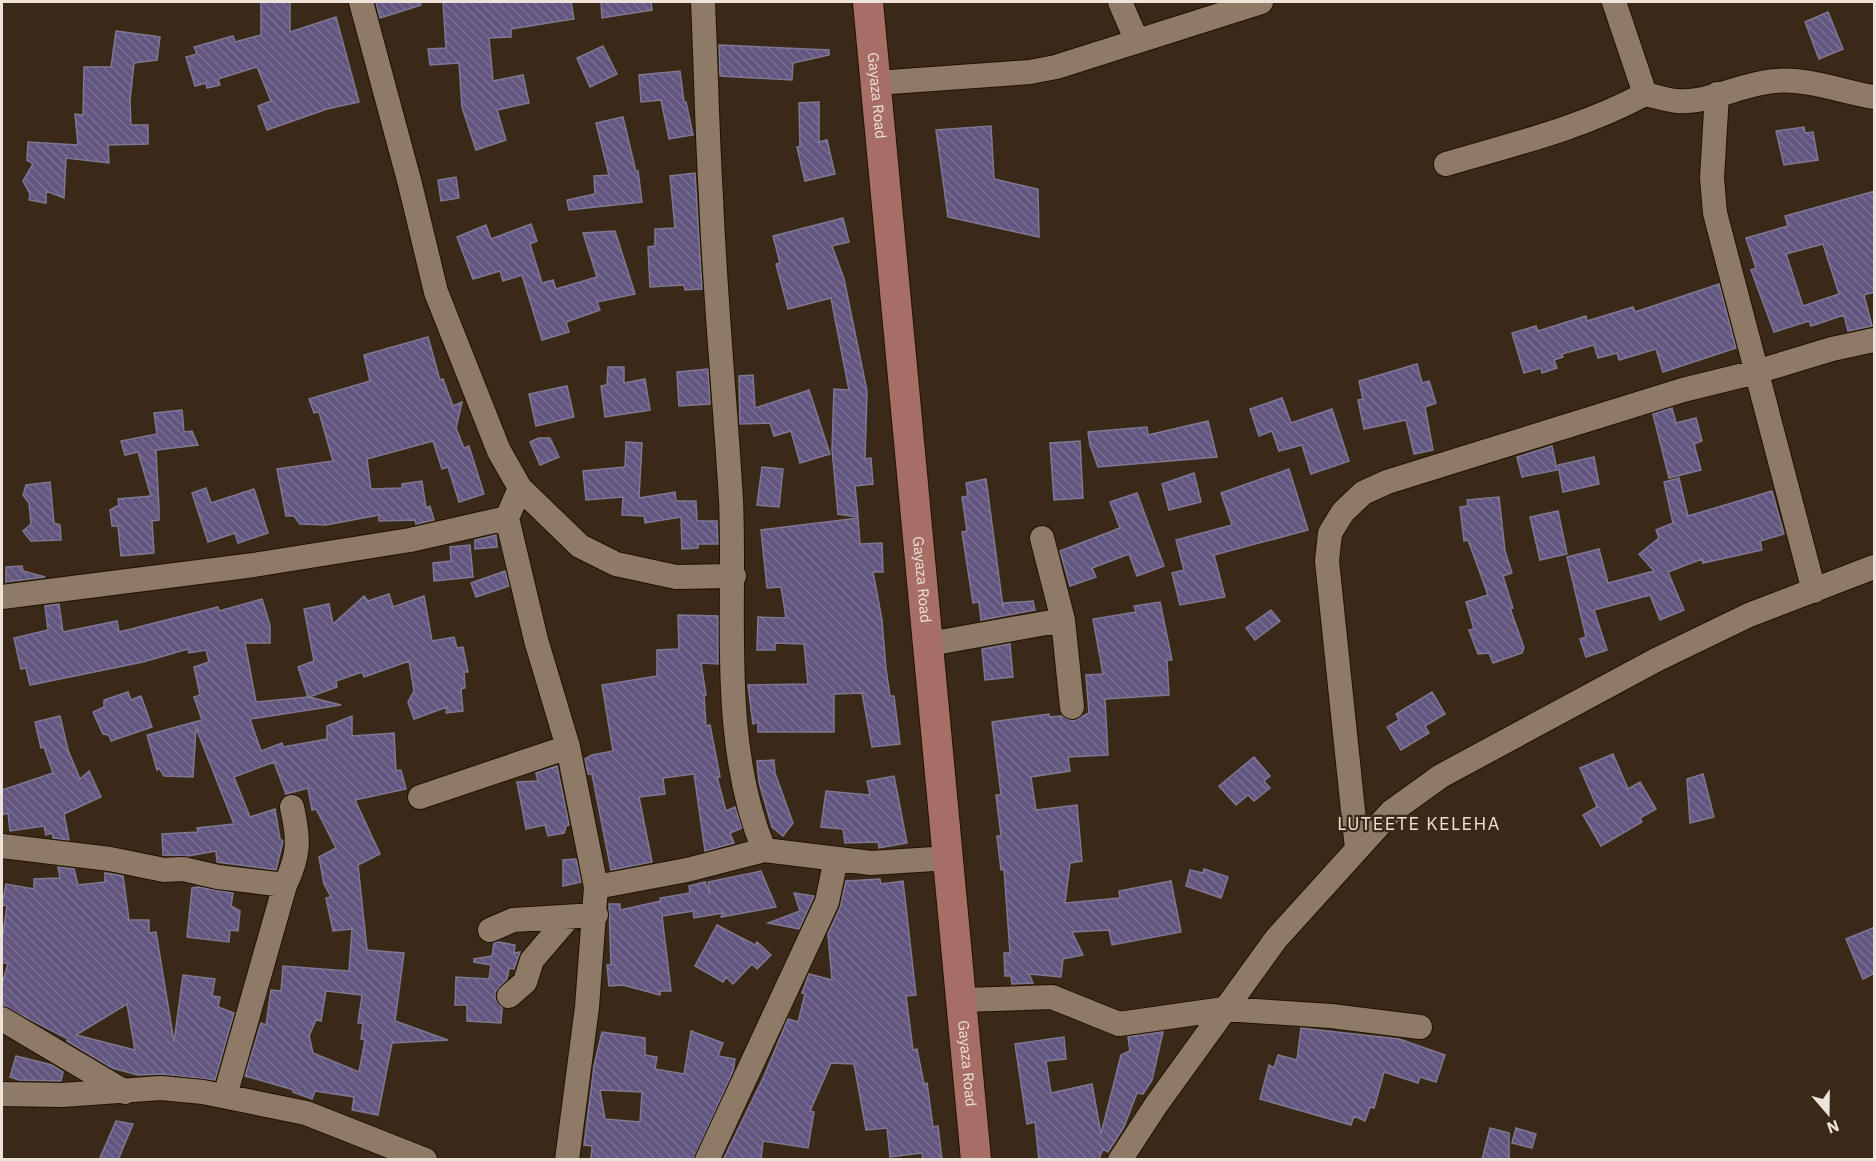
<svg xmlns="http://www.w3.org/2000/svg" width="1876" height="1161" font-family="'IBM Plex Sans',sans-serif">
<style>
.building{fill:url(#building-back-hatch);stroke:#7e7890;stroke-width:1.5;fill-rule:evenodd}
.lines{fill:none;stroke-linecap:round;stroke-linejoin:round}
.minor-casing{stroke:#201202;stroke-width:26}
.major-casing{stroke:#201202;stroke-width:32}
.minor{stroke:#8e7a66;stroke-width:24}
.major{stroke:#a76e66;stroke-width:30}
.labels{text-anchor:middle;stroke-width:4.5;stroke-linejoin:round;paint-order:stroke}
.street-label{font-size:15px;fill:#eee3d8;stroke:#3a2918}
.quarter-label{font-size:18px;letter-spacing:1.5px;fill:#eee3d8;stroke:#3a2918}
</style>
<defs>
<pattern id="building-back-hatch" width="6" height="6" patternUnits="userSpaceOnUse" patternTransform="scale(1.5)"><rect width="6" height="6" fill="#625681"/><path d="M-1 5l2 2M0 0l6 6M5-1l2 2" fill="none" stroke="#796e92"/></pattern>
</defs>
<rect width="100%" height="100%" fill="#3a2918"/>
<path class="building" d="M261,2H290V32L336,17L359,102L327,109L267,130L258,106L271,101L257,67L218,79L220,85L207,88L206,83L195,86L186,57L197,54L194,47L233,36L235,42L261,35Z
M376,2H420L421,5L380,18Z
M443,2H571L574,19L511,29V37L489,38L493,81L523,75L529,103L497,110L506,140L476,150L462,107L459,63L430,65L428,49L446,48Z
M601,2H651L652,10L602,18Z
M1828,12L1843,49L1819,59L1805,22Z
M116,31L160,37L157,60L134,63L130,100L131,125H148V144L108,145L109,163L66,158L64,198L46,191V203L29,200L30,194L23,181L33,164L27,160L28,142L78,145L75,114L83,115L84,67H111Z
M719,45L829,50V55L793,63L792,80L720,76Z
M603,46L617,74L590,87L577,58Z
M680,71L684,102H686L693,135L669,139L661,100L641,102L639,75Z
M819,102V142L827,140L835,174L805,181L797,147H800L799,103Z
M623,117L636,172L638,171L642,202L569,210L567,200L595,194L594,176L609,175L596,123Z
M991,126L994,179L1038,189L1039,237L948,217L936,130Z
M1804,127L1805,133L1813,132L1818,160L1784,165L1776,131Z
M695,173L702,289L685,290L684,285L650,287L648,247L655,246V229L675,228L670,176Z
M456,177L459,198L441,201L438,180Z
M1875,191V292L1864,295L1872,326L1848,331L1844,315L1811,326L1809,321L1774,332L1751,270L1756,268L1746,238L1788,226L1785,216ZM1823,244L1839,294L1803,306L1786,254Z
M843,218L849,242L832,246L844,279L867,391L865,459L871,458L873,484L855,486L858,517L838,514L832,449L834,389L849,390L831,298L788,309L776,264L780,263L773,236Z
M531,224L537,241L530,244L542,283L553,280L556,289L597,277L583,233L615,231L635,294L597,302L600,310L566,322L569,332L542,340L522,275L503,281L500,271L473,279L457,237L486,225L491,239Z
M1719,284L1736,348L1663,372L1656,349L1619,360L1617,353L1598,358L1594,345L1562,354L1563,357L1554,360L1557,368L1542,373L1541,368L1524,373L1512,333L1536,326L1538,331L1586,316L1587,321L1633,307L1635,312Z
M428,337L440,380L443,379L453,406L462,402L456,428L464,448L469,446L484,494L459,502L448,467L442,469L433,441L367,459L371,489L402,488V484L422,481L426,508L430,506L434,520L416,524L415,520L379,521V515L326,525L300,524L294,516H286L277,469L333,461L319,412L314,413L309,399L370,381L364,355Z
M1417,364L1422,383L1429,381L1436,403L1425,407L1433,450L1414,454L1406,420L1364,429L1358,400L1363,399L1359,381Z
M608,367H624V383L645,379L650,410L605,417L601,386L607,385Z
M708,369L710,404L679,406L677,372Z
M753,375L755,408L809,390L830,454L800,463L791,431L774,436L770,423L740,424L739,376Z
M567,386L574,417L536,426L529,394Z
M1282,398L1291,423L1332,409L1349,461L1311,474L1302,445L1279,451L1272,431L1259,436L1250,409Z
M1672,408L1676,423L1696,418L1702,441L1694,444L1701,470L1669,478L1653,414Z
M182,410L184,432L192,431L198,445L156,450L159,508V520L152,521L154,553L121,556L118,526H112L110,510L119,505L118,499L151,496L138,452L125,455L121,441L157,434L154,413Z
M1208,421L1217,457L1098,467L1090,445L1088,432L1147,427L1148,435Z
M539,438H550L559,457L540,465L530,442Z
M1080,441L1083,498L1054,500L1050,443Z
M626,442L642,443L639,498L675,492L676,501H696L697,521H717L718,544H698V548L682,549L681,517L645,523L644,516L622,515L623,497L586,500L583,471L625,467Z
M1552,446L1557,470L1522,477L1517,457Z
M1594,457L1599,484L1563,492L1558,465Z
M762,467L783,469L779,507L757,505Z
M1289,469L1308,530L1214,555L1225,597L1180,605L1172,573L1184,570L1176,540L1232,525L1221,493Z
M1194,473L1201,502L1169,510L1162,484Z
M1679,478L1688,516L1772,491L1784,534L1760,541L1762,550L1703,563L1702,559L1668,572L1684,610L1660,620L1650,595L1594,610L1607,650L1586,657L1580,639L1586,637L1567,557L1599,549L1608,583L1654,571L1639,554L1659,538L1656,530L1673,523L1664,482Z
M986,479L1003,607L1004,603L1033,601L1035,610L981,620L979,602L973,603L962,532L967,531L962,497L968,496L966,483Z
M50,482L54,523L60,525L61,540L31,541L23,531L31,524L29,503L23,495L26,485Z
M206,488L211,503L254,489L268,533L238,543L235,533L208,542L192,493Z
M1137,493L1164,566L1137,576L1129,554L1092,568L1096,577L1070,586L1060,551L1120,528L1110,502Z
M1499,497L1505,551L1512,573L1503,576L1513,608H1510L1524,648L1522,653L1493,663L1489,653L1478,654L1469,630L1474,629L1466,602L1488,595L1468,540L1464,541L1460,507L1468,506L1467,500Z
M1558,511L1567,554L1540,560L1530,517Z
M858,518L860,544L882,543L883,572H873L882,620L886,669L890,696H894L900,744L872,747L862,693L834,694V732H758V722L753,724L748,685L808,684L804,644L775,643V650H757L758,617L786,618L781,587L767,588L761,530Z
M496,535L497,547L475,549V540Z
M470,545L473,577L434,581L433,563L451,561L450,547Z
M22,566L23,571L45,577L6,582V567Z
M505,571L509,586L476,597L471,583Z
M389,594L393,607L424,596L432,641L454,637L457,648L463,647L468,672H464L465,688L461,689L463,711L446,713L447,707L414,719L408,702L414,691L409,661L364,677L362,672L336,681L337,687L309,697L341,705L250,719L261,751L282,743L283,747L327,739V726L352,716V736L394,733L396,771L401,770L406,789L355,800L380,854L358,865L367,950L404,953L395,1021L448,1040L392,1043L378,1115L352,1110L354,1097L315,1091L312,1099L293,1092L294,1090L245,1076L261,1023L266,1025L271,990L281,991L283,966L349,971L352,929L333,931L326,898L331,897L324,884L319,857L336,848L316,809L312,810L308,788L286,794L274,762L234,777L250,817L275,809L280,839L283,841L276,870L217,862L216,851L188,856L163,855L162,834L198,832L197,828L234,824L196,728L193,777L164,776L159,768L157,770L147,735L202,720L194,697L200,695L194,667L209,662L206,650L189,653L188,649L143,662L30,685L26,668L21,669L14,638L48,630L45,606L59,604L63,632L117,621L119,632L218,607L219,611L262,599L270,625V643H245L256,702L308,697L298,667L314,661L304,609L329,604L333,624L364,596L368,601ZM326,991L362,995L358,1023H363L361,1039L365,1040L359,1072L313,1053L309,1036L316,1020L321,1021Z
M1160,602L1172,660H1167L1169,695L1105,699L1108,755L1068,757L1070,771L1031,777L1036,810L1077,805L1082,861L1070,863L1065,903L1120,898L1119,891L1171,881L1181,932L1112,945L1109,930L1072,932L1083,955L1063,959L1061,977L1029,974L1033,983L1012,984L1011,976H1005L1004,953H1010L1004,869L1001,870L997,836H1001L996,795H1001L992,722L1049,714V717L1061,716L1073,721L1089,713L1086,675L1103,674L1093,619L1136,612L1134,606Z
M1271,610L1280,621L1255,640L1246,628Z
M678,615L718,616V664L701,663L706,695H704L706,726L710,725L720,777H717L726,811L735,807L742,828L730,833L734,843L705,851L694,774L663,778L665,794L639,797L652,862L611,870L592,774H588L585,759L592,755L613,751L602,685L657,676V650L679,649Z
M1010,644L1013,677L985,680L982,649Z
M128,692L131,700L141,696L152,727L111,741L109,735L103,734L93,712L104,707V700Z
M1432,692L1445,714L1425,726L1429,733L1401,750L1387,727L1399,720L1396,714Z
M60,716L68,750L80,779L89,771L101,797L64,814L69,840L53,838L52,833L46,835L44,826L10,831L8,813L2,815V790L53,773L44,747L41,748L35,722Z
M1613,754L1628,789L1640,782L1656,809L1640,818L1642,822L1601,846L1583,815L1597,807L1580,768Z
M1254,757L1270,776L1264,781L1270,788L1254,801L1248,795L1236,805L1219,786Z
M774,760L775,773L793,823L783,836L772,827L759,782L757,761Z
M557,766L569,825L566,826L564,833L548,836L545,825L526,829L517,782L538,781L536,773Z
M1703,774L1714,817L1690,823L1687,779Z
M894,776L907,843L879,848L878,842L845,843L843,829L821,827L826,791L870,795L867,781Z
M576,859L581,882L563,886V860Z
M58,867L74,869L78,885L105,882V873L123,876L129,920H149V933L156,932L174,1042L183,975L215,979L212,996L220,997L218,1007L234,1013L215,1080L162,1074L138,1075L112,1068L67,1041L68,1039L2,1005V984L8,964L2,962V940L7,906L2,905L6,884L34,889V879L60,878ZM127,1004L135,1050L76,1035Z
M1204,869L1228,877L1221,898L1186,886L1190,870L1203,873Z
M761,871L776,907L721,917L723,913L694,918L693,911L662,916L671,991H660V995L623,985L609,986L607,965H611L609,904H620V910L661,901L660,898L690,893L689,886L705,882L710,894L708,882Z
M880,879L881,884L903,881L916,995L906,996L913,1050L917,1049L924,1084L927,1083L933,1127L938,1126L942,1160H923L922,1153L890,1157L887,1128L866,1130L854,1064L831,1063L810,1111L814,1112L808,1148L763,1141L761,1160H723L764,1076L788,1019L798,1022L805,994L802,993L809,974L832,980L828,934L840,908L846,881Z
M198,887L233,893L231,906L240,911L238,931L230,930L229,942L187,937L192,888Z
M794,893L814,896L799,929L768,923L800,911Z
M717,925L755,945L757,942L771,955L757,969L752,964L733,984L726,977L723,982L695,966Z
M1875,927V973L1863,979L1846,939Z
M498,942L515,945L514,953L520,952L514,969L509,968L507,979L495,992V999L502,1008L501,1023L467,1021V1005H455L456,977L489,979L491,965L474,962V959L492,956L494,943Z
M1301,1028L1399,1039L1445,1055L1436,1082L1420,1077L1418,1083L1384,1072L1374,1108L1370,1107L1365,1121L1354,1116L1351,1125L1260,1099L1269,1065L1274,1068L1278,1055L1297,1060Z
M691,1031L723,1043L718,1056L735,1059L733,1071L693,1160H591L592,1146L584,1145L594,1066L602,1032L645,1038V1055L657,1057L655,1069L684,1074ZM600,1090L642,1092L640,1122L605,1119Z
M1163,1032L1152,1080L1143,1094L1137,1093L1124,1127L1108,1152L1103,1149L1099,1159L1039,1160L1035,1122L1027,1124L1015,1044L1064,1037L1066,1059L1046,1061L1051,1093L1092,1084L1101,1134L1121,1055L1130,1051L1128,1037Z
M16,1056L52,1065L63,1072L61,1081L19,1080L10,1077Z
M116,1121L133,1124L118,1160H99Z
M1490,1128L1509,1133V1160H1482Z
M1516,1128L1536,1134L1532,1148L1512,1143Z"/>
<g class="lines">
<defs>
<path id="minor" d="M361,2L410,184L436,292L499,451L520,488L580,546L616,564L676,577L734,576
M703,2C706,66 707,132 711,197C715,298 725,399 731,500C736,615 719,741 764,850L871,863L950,858
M1120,2L1136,39
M1614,2L1645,94
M876,83L1030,72L1056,67L1261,2
M1717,94L1712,178L1715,213L1814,591
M1446,164C1514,144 1582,128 1645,94C1655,96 1666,100 1677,101C1707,104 1743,83 1775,81C1808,78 1842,92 1874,97
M520,488L507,518L536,640L568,747L596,887L587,1007L567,1160
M2,597L254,565L410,540L507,518
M1063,620L1072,707
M929,644L1063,620L1042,538
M420,797L568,747
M2,846L110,859L164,870L183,869L218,877L285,885
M1357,849L1327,561L1330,533L1343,512L1363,493L1387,482L1683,390L1756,372L1832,349L1874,340
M596,887L687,870L764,850
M490,930L513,920L596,915
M509,996L525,982L532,960L568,918
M963,1000L1052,997L1119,1024L1224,1009L1331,1016L1420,1027
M2,1019L125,1092
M2,1094L62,1095L161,1088L203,1092L306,1113L425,1160
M225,1096L285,885C300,854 299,839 292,807
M707,1160L827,902L836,859
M1120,1160L1156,1105L1276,939L1391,812L1441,776L1656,660L1749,615L1874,567"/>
<g id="major">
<path id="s1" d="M868,2L976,1160"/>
</g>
</defs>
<use href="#minor" class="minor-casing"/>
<use href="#major" class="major-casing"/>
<use href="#minor" class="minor"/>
<use href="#major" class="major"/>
</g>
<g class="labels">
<g class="street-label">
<text dy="5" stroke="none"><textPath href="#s1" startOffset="94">Gayaza Road</textPath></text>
<text dy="5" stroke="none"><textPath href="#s1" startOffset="580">Gayaza Road</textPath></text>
<text dy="5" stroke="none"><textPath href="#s1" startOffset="1066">Gayaza Road</textPath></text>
</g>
<g class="quarter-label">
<text x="1419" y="830">LUTEETE KELEHA</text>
</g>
</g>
<rect width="1876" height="1161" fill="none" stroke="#eee3d8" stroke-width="6"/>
<g transform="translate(1828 1113) rotate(160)" stroke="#3a2918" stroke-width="4.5" paint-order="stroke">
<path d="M0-4.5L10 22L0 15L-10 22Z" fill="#eee3d8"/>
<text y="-9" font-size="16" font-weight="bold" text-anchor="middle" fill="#eee3d8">N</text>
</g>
</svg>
